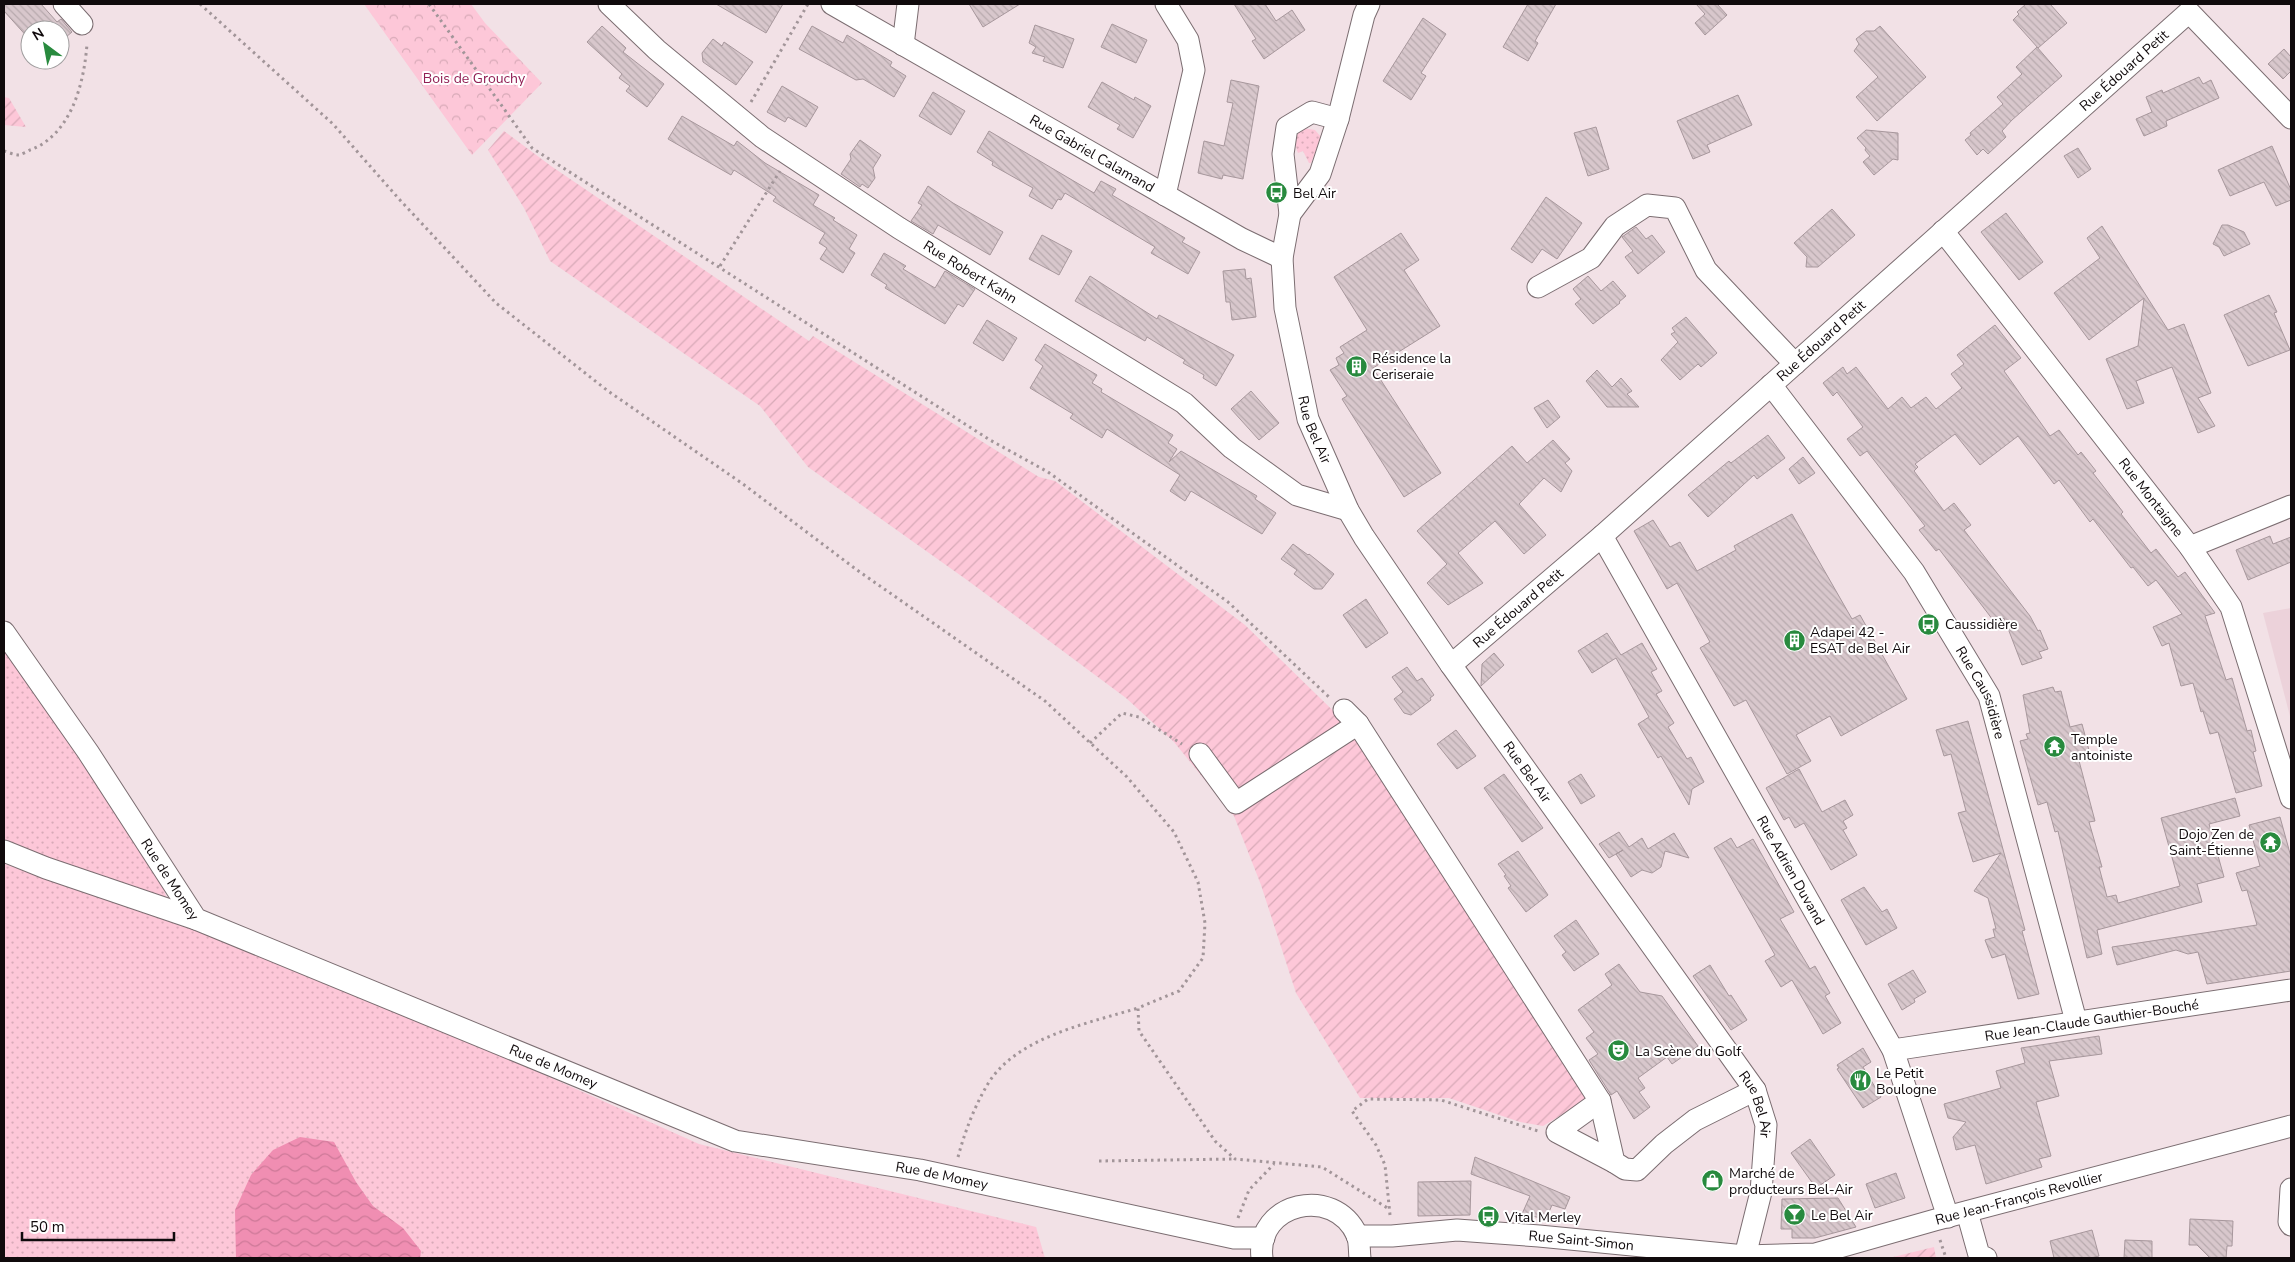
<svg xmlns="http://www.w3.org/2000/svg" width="2295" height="1262" font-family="'Nunito Sans',sans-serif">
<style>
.built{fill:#ecd2da}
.grass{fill:url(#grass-dots)}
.park{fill:url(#park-crowns)}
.garden{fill:url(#garden-furrows)}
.water{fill:url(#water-waves)}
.building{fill:url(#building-back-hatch);stroke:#a7979c}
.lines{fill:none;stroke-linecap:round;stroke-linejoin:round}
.minor-casing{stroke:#7b6d71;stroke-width:23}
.path{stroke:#a29599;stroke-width:3;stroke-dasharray:2.5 4;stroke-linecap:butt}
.minor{stroke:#fff;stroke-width:21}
.labels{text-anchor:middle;stroke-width:4;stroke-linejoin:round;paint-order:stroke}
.street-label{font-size:14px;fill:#100a0c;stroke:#fff}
.park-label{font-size:14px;fill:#912055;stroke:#fff}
.poi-label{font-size:14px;fill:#100a0c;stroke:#fff;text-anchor:start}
</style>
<defs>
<pattern id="grass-dots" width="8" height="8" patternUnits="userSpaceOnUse" patternTransform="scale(1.25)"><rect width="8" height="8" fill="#fdc7d8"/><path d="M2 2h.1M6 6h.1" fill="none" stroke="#d8aab8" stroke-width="1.8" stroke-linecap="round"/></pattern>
<pattern id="park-crowns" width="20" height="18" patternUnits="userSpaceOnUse" patternTransform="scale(1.25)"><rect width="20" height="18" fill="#fdc7d8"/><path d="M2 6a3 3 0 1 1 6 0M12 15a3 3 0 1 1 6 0" fill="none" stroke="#d8aab8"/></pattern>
<pattern id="garden-furrows" width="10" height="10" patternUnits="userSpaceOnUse" patternTransform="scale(1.25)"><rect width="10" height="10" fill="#fdc7d8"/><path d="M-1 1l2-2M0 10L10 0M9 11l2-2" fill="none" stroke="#d8aab8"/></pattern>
<pattern id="water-waves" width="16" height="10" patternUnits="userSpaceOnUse" patternTransform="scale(1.25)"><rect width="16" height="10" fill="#f08eb2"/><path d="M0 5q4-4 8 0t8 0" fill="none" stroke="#cd7998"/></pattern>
<pattern id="building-back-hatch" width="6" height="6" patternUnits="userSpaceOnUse" patternTransform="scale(1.25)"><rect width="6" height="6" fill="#d8c7cc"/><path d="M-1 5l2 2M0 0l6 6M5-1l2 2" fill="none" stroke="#b8aaae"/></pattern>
</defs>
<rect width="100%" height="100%" fill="#f2e1e6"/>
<path class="built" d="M2291,608V720L2263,613Z"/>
<path class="grass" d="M1303,128L1315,130L1321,137L1311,163H1309L1303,151L1298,153C1294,143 1294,135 1303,128Z
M4,645L158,871L168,903L132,898L4,840Z
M4,864L197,919L699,1144L1036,1227L1045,1258H4Z"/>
<path class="park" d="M364,4H471L485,23L542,83L472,155Z"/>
<path class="garden" d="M4,97L9,98L26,127L4,125Z
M504,131L551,166L809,341L813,336L1039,477L1055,481L1245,625L1357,734L1591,1097L1543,1126L1520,1122L1449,1098H1360L1296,993L1261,885L1234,816L1174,742L1126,698L967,580L808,467L760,406L550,261L524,208L488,150Z
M1934,1247L1936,1258H1889Z"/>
<path class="water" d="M300,1137L334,1142L356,1182L373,1206L403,1228L421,1251L420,1258H236L235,1210L251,1175L273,1150Z"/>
<path class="building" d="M4,4H41L57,22L61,19L72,32L60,42V30H30V40L4,11Z
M716,4H783L766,33Z
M969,4H1020L983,27Z
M1234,4H1265L1276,21L1292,10L1305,30L1264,59L1252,41L1256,39Z
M1528,4H1556L1535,41L1538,43L1528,61L1503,47Z
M1696,4H1717L1727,15L1705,35L1695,23L1705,14Z
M2026,4H2050L2067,23L2038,48L2013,20L2019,14L2017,12Z
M1423,18L1446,34L1421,73L1426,76L1411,100L1383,81Z
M1112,24L1147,40L1136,63L1101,47Z
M1035,25L1074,39L1063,68L1043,61L1045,57L1032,53L1036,47L1029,43Z
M602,26L626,48L623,52L664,84L647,107L626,91L630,86L619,78L622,74L587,42Z
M812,26L843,43L847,35L892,62L890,66L906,76L894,97L863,79L856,80L799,49Z
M1880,26L1926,77L1877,121L1856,97L1878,77L1854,51L1859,44L1856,39L1866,31H1874Z
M713,39L722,46L724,42L753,62L736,85L703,62L702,53Z
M2037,47L2062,76L2012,120L2002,131L2006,137L1988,154L1983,149L1977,155L1965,140L1971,135L1970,133L2003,104L1997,97L2022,74L2016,67Z
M2284,49L2291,57V71L2283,79L2268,64Z
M2199,77L2203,84L2211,80L2219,98L2166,121L2167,126L2144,136L2136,119L2152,112L2146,97L2162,90L2163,93Z
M1231,80L1259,86L1243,179L1223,175L1222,179L1198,173L1204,141L1224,146L1233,103L1227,102Z
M1102,82L1134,100L1135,97L1151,106L1133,138L1117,129L1120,125L1088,107Z
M782,86L818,107L806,127L788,117L785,122L767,112Z
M933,92L965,111L951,135L919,116Z
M1738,95L1752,125L1707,145L1710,152L1693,159L1677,121Z
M682,116L734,146L737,141L765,163L819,195L813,205L835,218L833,220L857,235L849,249L855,253L843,273L820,259L827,248L819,243L825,233L773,201L776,197L734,170L731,175L668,139Z
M1596,127L1609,169L1588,176L1574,133Z
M1866,130L1898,133V160L1893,159L1874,175L1863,162L1870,156L1865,150L1866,148L1857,138Z
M989,131L1094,193L1101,181L1116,189L1112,195L1185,238L1182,242L1200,252L1188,274L1151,253L1155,247L1065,193L1061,200L1058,199L1052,209L1029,196L1033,188L992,165L993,162L977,152Z
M860,140L881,155L873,168L875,178L868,188L862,184L860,187L841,174L851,159L850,154Z
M2272,146L2291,190V200L2276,206L2264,182L2230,196L2218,170Z
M2078,148L2091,169L2078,178L2064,156Z
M928,186L953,203L1003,232L990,255L938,225L933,234L911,221L922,205L918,203Z
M1546,197L1582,223L1557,259L1542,249L1532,263L1511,249Z
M1832,209L1855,235L1818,267H1806L1807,257L1794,243Z
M2006,213L2043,262L2019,280L1981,232Z
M2222,225H2228L2244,232L2250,244L2224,256L2219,247L2213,244Z
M2102,226L2168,330L2184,324L2211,393L2198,398L2215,426L2198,433L2172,367L2136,381L2144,403L2127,409L2106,359L2138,346L2144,298L2089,340L2054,293L2100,258L2087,238Z
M1636,227L1646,239L1652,235L1665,252L1638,274L1625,257L1633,251L1622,237Z
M1401,233L1419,260L1404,270L1440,326L1373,368L1441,473L1404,497L1342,399L1347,396L1330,370L1339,365L1336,358L1344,353L1340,347L1367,330L1334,277Z
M1042,235L1072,251L1059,275L1029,259Z
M884,253L906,266L903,269L935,288L945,271L975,289L963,307L958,304L945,324L885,288L887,285L871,275Z
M1245,269L1246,279L1251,278L1256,317L1232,320L1230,302H1226L1223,271Z
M1090,276L1157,319L1159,315L1234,355L1216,386L1203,378L1204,375L1183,363L1185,360L1147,337L1145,341L1075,301Z
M1588,276L1601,291L1613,281L1626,296L1619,302L1620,303L1593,324L1575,304L1581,299L1573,289Z
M2269,295L2277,312L2274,313L2290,350L2248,366L2224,315Z
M1686,317L1717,353L1701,367L1698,364L1680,380L1661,360L1678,342L1671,334L1675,332L1672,328Z
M987,320L1017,338L1003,361L973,343Z
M1995,325L2021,358L2004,371L2050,436L2059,430L2078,455L2081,452L2096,471L2093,473L2123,512L2121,514L2151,553L2156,549L2178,577L2185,572L2215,613L2205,616L2226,680L2232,678L2247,731L2251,730L2256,751L2253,752L2262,786L2236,793L2218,732L2210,734L2203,711L2201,712L2193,683L2181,686L2169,643L2162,646L2153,627L2182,614L2156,580L2148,586L2133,567L2131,568L2093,519L2090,522L2059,480L2054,484L2018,436L1980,465L1955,434L1915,464L1918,467L1914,471L1944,511L1954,503L1971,525L1964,530L2030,616L2038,631L2040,630L2048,649L2039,652L2042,658L2022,665L2004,618L1996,624L1939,549L1936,551L1919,530L1925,526L1867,451L1860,456L1847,439L1863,427L1837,392L1833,396L1823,383L1843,367L1847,374L1856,367L1888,409L1902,397L1911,408L1926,397L1936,409L1962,388L1951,374L1964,364L1957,355Z
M1045,344L1097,375L1092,383L1102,389L1101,392L1173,435L1168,443L1177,449L1169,462L1181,451L1257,496L1255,499L1276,513L1262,534L1191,491L1185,501L1170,491L1180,475L1107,429L1102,438L1070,418L1073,414L1030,388L1043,366L1035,360Z
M1597,370L1612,387L1621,378L1632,391L1627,394L1639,407H1607L1586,381Z
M1251,391L1279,423L1259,440L1231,409Z
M1548,400L1560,417L1547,428L1534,408Z
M1768,435L1785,458L1757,479L1754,475L1708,517L1688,495L1729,461L1731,463Z
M1553,440L1570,459L1565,463L1572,471L1561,492L1544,478L1519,504L1546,535L1524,554L1495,521L1458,553L1483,583L1448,605L1427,583L1447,564L1417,531L1512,446L1527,463Z
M1803,457L1815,473L1799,484L1789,469Z
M1792,514L1852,619L1860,615L1907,699L1841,736L1830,716L1796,735L1811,761L1787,774L1746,700L1734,706L1700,648L1710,642L1677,583L1667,589L1634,531L1653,520L1670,547L1680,542L1697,571L1736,550L1734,546Z
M2270,536L2273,544L2291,537V562L2248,580L2236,550Z
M1293,544L1308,555L1309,554L1334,574L1322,589H1314L1294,574L1297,570L1281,559Z
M1366,599L1388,633L1366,648L1343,615Z
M1607,633L1621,655L1642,643L1657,669L1651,672L1662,691L1656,694L1674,723L1668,727L1687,759L1691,757L1704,782L1692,789L1689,805L1661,756L1658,758L1638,724L1649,717L1616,658L1592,673L1578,651Z
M1494,653L1504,665L1481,686L1482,664Z
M1407,667L1417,681L1422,678L1434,695L1430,698L1431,700L1411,715L1404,713L1394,699L1403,692L1392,677Z
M2053,687L2055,692L2061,691L2070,727L2082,724L2090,754L2078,757L2095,821L2089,822L2102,867H2099L2107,897L2116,895L2118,903L2180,886L2161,818L2235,798L2240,816L2209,824L2224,877L2197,884L2202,902L2097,930L2102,954L2087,958L2058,831L2055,832L2047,802L2038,805L2020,741L2028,739L2026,734L2030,733L2023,695Z
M1968,721L2025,930L2022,931L2039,994L2018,999L2005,954L1992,958L1985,940L1995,937L1993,929H1996L1988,898L1974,891L2001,853L1973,862L1958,813L1966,811L1951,754L1944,756L1936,730Z
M1456,730L1476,756L1457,769L1437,744Z
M1799,769L1822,812L1845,800L1853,815L1843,821L1847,828L1843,830L1857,855L1831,870L1804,823L1795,828L1789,817L1784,820L1766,788Z
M1504,774L1543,828L1522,842L1484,788Z
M1581,774L1595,796L1581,804L1568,782Z
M2280,817L2291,857V971L2207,984L2198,952L2188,954L2176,950L2117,965L2112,947L2257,925L2247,890L2242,891L2236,873L2260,866L2249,825Z
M1619,832L1629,847L1642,838L1648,849L1674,833L1689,858L1665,851L1661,867L1652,873L1642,870L1631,877L1616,854L1623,850L1609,858L1599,844Z
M1731,838L1737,848L1753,839L1794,912L1780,919L1810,969L1815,966L1830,993L1825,996L1841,1023L1823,1034L1792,980L1781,987L1765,961L1775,955L1714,848Z
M1518,851L1548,895L1526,912L1508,888L1511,886L1504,876L1506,875L1498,864Z
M1864,887L1882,912L1887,909L1897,928L1866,945L1841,900Z
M1576,920L1599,954L1574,971L1562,955L1566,952L1554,936Z
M1619,964L1640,992L1662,996L1698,1046L1672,1064L1667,1057L1638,1078L1645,1088L1639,1092L1650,1107L1634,1119L1617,1091L1611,1095L1589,1060L1598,1054L1586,1038L1594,1032L1578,1010L1612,985L1605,974Z
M1710,965L1729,996L1731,995L1747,1020L1731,1030L1693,976Z
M1913,970L1926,992L1914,999L1915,1002L1902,1010L1888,984Z
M2099,1036L2102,1054L2049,1061L2059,1096L2036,1102L2051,1156L2039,1159L2042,1167L1986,1184L1975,1145L1956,1150L1953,1137L1966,1122L1948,1118L1944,1104L2001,1088L1996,1071L2025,1063L2021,1048Z
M1863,1048L1871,1062L1863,1067L1881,1097L1863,1108L1837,1069L1839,1068L1837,1065Z
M1810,1139L1835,1175L1816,1188L1791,1153Z
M1475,1157L1570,1197L1565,1209L1552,1205L1546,1219L1522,1214L1530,1196L1471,1174Z
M1896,1173L1905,1198L1875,1208L1866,1184Z
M1471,1181L1470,1215L1418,1216V1182Z
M1838,1198L1856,1227L1815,1238H1792V1229H1781L1782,1199Z
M2190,1219L2233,1221L2232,1246H2227L2226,1258H2210L2197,1245H2189Z
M2092,1230L2099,1256L2091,1258H2054L2050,1241Z
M2125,1240L2152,1241V1258H2124Z"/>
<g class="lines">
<defs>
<g id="minor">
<path d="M64,4L82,24"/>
<path id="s1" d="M609,4L657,50L762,137L899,228L1184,403L1232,448L1297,495L1348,510"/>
<path id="s2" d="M832,4L1242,239L1282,258"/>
<path d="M903,45L908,4"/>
<path id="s3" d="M1338,119L1312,112L1287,127L1283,154L1290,214L1282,258L1285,308L1308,419L1348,510L1364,537L1451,665L1755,1090L1766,1125L1761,1192L1745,1256"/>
<path d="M1165,195L1194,70L1188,40L1166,4"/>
<path d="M1290,214L1320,174L1338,119L1364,15L1369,4"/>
<path id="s4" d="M1943,231L2190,547L2231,607L2291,798"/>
<path d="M1538,287L1591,258L1615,226L1647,205L1675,208L1706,270L1795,364"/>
<path id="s5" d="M1771,385L1914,572L1989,696L2076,1021"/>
<path id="s6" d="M1602,536L1893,1050L1948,1217"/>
<path d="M2190,547L2291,506"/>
<path id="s7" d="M4,632L88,752L196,919L735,1141L920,1170L1234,1238H1264"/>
<path id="s8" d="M1451,665L1602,536L2189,12L2291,118"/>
<path d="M1344,710L1358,724L1600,1101L1614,1162L1625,1169L1637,1170L1664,1144L1695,1120L1755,1090"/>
<path d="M1200,754L1236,803L1358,724"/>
<path d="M4,851L46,868L196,919"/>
<path id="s9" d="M1893,1050L2291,990"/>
<path d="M1600,1101L1557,1132L1614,1162"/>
<path d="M2291,1189L2289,1222L2291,1225"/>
<path d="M1967,1212L1979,1255L1986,1258"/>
<path id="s10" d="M1357,1236H1392L1457,1230L1539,1236L1745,1256L1815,1254L1935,1220L2291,1126"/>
<path d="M1262,1258C1255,1203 1334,1184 1357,1235C1360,1241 1359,1251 1360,1258"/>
</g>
</defs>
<use href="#minor" class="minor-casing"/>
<path class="path" d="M200,4L333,124L399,199L496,303L608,391L743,484L857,570L1045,701L1127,777L1174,832L1198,882L1205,923L1203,958L1179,991L1138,1008L1139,1031L1215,1141L1235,1159L1322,1167L1389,1209
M429,4L532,148L990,440L1048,472L1228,602L1329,697
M751,102L808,4
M4,151C8,152 14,155 19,155C22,154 27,152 30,150C71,135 84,84 87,44
M720,266L780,171
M1090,743L1122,713L1139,717L1182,744
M958,1157C965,1131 975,1105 989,1082C1019,1036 1090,1023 1138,1008
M1099,1161L1234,1159
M1390,1215L1385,1165L1376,1145L1352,1111L1368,1099L1441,1100L1538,1131
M1238,1218L1249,1190L1274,1164
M1940,1240L1946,1258"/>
<use href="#minor" class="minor"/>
</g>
<defs>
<symbol id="bus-disc" viewBox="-11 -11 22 22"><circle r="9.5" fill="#288a3e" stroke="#fff"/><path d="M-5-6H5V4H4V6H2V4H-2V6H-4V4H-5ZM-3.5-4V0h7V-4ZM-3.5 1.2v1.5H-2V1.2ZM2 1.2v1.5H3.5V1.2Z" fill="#fff"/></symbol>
<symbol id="building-disc" viewBox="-11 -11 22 22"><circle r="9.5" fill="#288a3e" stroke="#fff"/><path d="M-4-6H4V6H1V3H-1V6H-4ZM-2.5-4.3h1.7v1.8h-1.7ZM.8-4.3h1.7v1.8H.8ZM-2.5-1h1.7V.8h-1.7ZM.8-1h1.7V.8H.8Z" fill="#fff"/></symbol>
<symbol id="temple-disc" viewBox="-11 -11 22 22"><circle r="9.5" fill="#288a3e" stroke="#fff"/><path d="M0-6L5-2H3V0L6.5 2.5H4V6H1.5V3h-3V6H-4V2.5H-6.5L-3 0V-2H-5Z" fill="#fff"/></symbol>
<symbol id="theatre-disc" viewBox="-11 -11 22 22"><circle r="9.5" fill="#288a3e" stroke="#fff"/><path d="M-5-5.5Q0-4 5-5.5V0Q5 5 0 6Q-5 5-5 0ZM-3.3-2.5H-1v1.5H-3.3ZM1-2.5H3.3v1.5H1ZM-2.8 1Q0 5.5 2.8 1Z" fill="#fff"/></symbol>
<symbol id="restaurant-disc" viewBox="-11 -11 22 22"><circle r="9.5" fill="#288a3e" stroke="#fff"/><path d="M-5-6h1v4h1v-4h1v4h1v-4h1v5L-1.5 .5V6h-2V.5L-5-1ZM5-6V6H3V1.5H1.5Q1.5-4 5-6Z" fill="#fff"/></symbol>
<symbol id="shop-disc" viewBox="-11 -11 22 22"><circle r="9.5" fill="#288a3e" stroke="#fff"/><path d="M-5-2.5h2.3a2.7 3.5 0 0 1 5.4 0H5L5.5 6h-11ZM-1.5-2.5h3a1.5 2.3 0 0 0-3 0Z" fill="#fff"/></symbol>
<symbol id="bar-disc" viewBox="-11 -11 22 22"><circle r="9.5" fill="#288a3e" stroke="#fff"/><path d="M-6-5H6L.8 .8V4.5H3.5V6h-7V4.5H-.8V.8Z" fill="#fff"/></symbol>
</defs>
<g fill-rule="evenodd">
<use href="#bus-disc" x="1264" y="180" width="25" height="25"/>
<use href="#building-disc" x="1344" y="354" width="25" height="25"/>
<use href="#bus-disc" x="1916" y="612" width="25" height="25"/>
<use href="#building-disc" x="1782" y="628" width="25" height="25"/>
<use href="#temple-disc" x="2042" y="734" width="25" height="25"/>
<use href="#temple-disc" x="2258" y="830" width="25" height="25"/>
<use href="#theatre-disc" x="1606" y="1038" width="25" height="25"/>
<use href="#restaurant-disc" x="1848" y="1068" width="25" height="25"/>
<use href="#shop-disc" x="1700" y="1168" width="25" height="25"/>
<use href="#bar-disc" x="1782" y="1202" width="25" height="25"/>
<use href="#bus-disc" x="1476" y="1204" width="25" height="25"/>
</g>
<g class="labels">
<g class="street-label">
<text dy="5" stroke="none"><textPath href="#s8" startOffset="898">Rue Édouard Petit</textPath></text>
<text dy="5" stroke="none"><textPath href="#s2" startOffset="300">Rue Gabriel Calamand</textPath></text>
<text dy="5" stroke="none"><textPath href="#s1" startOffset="451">Rue Robert Kahn</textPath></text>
<text dy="5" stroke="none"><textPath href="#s8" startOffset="492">Rue Édouard Petit</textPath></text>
<text dy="5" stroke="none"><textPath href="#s3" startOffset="364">Rue Bel Air</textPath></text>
<text dy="5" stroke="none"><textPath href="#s4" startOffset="338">Rue Montaigne</textPath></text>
<text dy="5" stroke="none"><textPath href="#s8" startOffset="88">Rue Édouard Petit</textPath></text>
<text dy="5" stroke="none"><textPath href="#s5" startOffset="374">Rue Caussidière</textPath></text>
<text dy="5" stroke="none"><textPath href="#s3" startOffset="769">Rue Bel Air</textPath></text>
<text dy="5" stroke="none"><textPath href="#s6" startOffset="384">Rue Adrien Duvand</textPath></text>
<text dy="5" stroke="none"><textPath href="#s7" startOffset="298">Rue de Momey</textPath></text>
<text dy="5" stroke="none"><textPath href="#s9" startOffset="201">Rue Jean-Claude Gauthier-Bouché</textPath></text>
<text dy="5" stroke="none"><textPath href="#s7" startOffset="732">Rue de Momey</textPath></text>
<text dy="5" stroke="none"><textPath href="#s3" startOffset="1174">Rue Bel Air</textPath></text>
<text dy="5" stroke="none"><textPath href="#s7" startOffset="1138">Rue de Momey</textPath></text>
<text dy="5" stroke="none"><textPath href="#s10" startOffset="671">Rue Jean-François Revollier</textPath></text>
<text dy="5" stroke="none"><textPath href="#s10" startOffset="225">Rue Saint-Simon</textPath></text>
</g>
<g class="park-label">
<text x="474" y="83">Bois de Grouchy</text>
</g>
<g class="poi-label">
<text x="1293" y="198">Bel Air</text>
<text x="1372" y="363">Résidence la<tspan x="1372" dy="16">Ceriseraie</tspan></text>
<text x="1945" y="629">Caussidière</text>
<text x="1810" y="637">Adapei 42 -<tspan x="1810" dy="16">ESAT de Bel Air</tspan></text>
<text x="2071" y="744">Temple<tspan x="2071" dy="16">antoiniste</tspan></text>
<text x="2254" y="839" text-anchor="end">Dojo Zen de<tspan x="2254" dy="16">Saint-Étienne</tspan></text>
<text x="1635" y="1056">La Scène du Golf</text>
<text x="1876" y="1078">Le Petit<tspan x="1876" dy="16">Boulogne</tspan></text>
<text x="1729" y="1178">Marché de<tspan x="1729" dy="16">producteurs Bel-Air</tspan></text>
<text x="1811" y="1220">Le Bel Air</text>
<text x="1505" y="1222">Vital Merley</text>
</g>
</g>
<rect width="2295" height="1262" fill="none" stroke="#100a0c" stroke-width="10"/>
<g transform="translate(45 45) rotate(328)"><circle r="24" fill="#ffffff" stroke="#9f9d9e"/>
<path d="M0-4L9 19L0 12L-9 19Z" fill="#288a3e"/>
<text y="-8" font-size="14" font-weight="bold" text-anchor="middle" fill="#100a0c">N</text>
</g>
<path d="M22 1232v8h152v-8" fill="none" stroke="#100a0c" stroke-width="2.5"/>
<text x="30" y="1232" font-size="15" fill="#100a0c" stroke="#ffffff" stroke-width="4" paint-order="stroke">50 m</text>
</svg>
